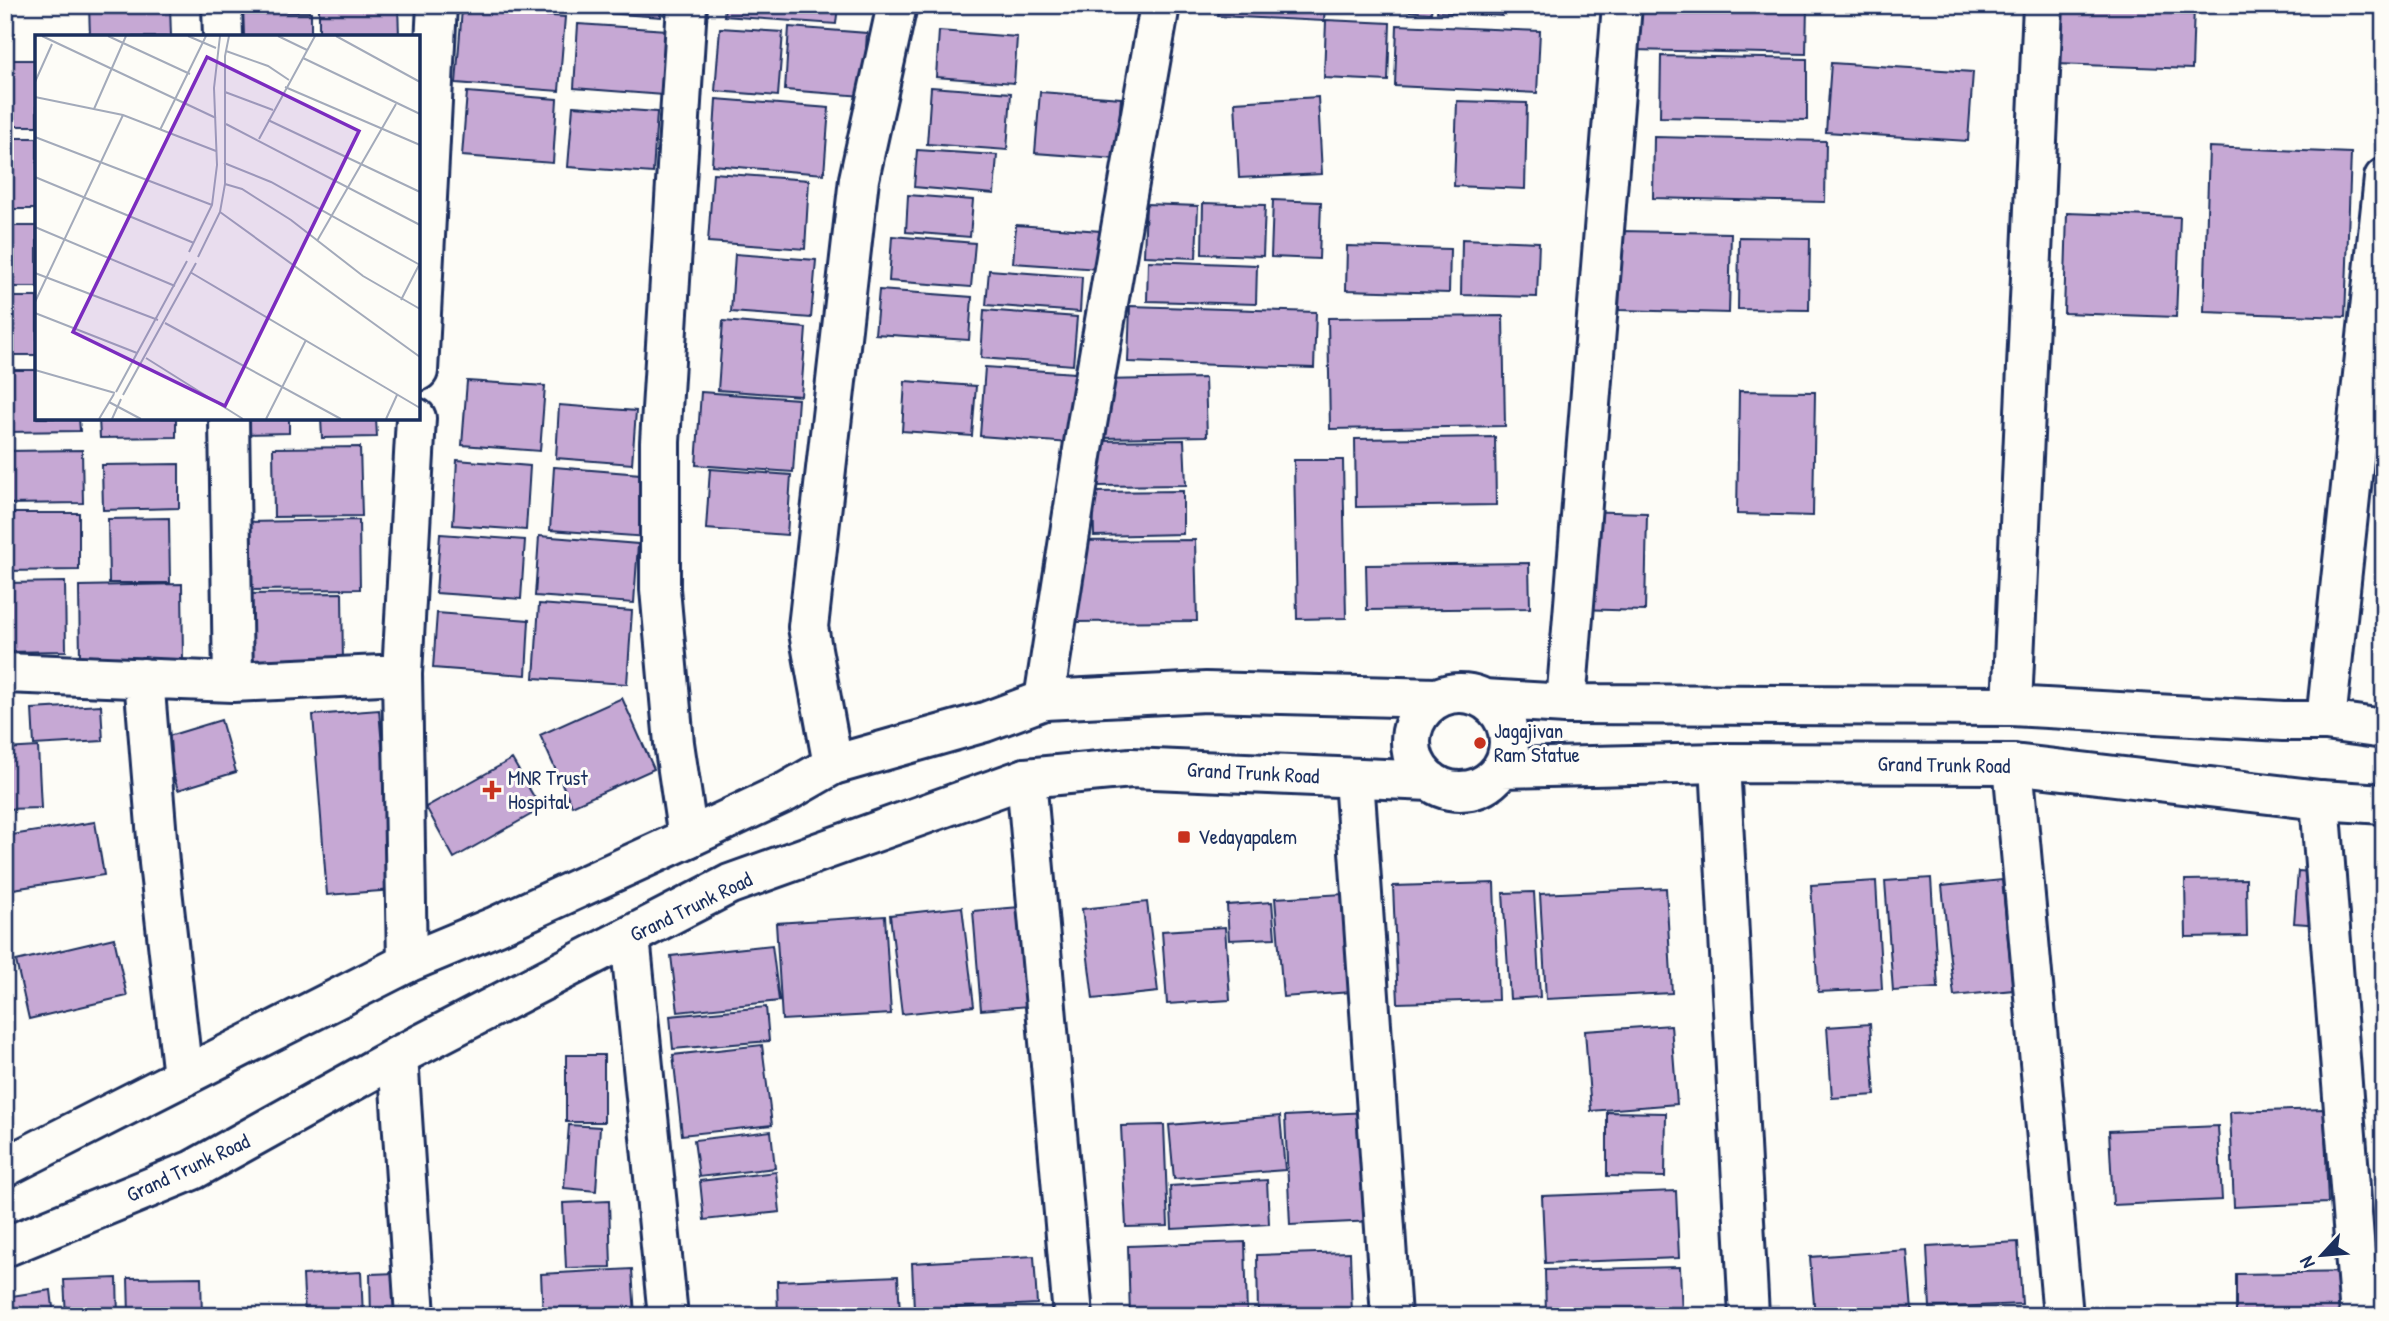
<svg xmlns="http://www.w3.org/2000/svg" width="2389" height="1321" font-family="'Patrick Hand',sans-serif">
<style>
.building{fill:#c6a8d4;stroke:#1b2f5e;stroke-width:2}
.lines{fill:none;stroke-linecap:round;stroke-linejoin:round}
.minor-casing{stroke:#1b2f5e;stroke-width:44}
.major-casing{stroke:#1b2f5e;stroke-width:44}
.minor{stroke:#fdfcf7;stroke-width:38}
.major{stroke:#fdfcf7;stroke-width:38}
.poi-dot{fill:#c8321e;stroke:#fdfcf7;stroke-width:2.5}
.labels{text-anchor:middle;stroke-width:6;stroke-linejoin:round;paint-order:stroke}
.poi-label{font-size:21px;fill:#1b2f5e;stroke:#fdfcf7;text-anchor:start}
.street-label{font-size:21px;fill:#1b2f5e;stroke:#fdfcf7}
.inset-road{fill:none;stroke:#a3aaba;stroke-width:2}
.view{fill:#7b2cbf;fill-opacity:0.15;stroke:#7b2cbf;stroke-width:3.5}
.inset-edge{fill:none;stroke:#1b2f5e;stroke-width:3.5}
</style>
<rect width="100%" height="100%" fill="#fdfcf7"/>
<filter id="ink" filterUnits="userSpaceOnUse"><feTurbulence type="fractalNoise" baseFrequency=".0143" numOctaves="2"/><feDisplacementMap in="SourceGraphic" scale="14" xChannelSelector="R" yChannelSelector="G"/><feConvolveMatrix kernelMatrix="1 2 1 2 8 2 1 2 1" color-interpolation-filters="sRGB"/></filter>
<g filter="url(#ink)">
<path class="building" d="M89,5H170L171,37H90Z
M319,5H398L399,36L319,37Z
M483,5H559L558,11Z
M577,5H662L661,17L577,11Z
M725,5H838L836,24L724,16Z
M1219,5H1325L1324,21L1218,16Z
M1356,5H1432L1431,13L1356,8Z
M1438,5H1502V16L1437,12Z
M1634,5H1807L1806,54L1633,50Z
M2058,5H2194L2192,69L2056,64Z
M462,9L565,17L559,91L456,83Z
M239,12H311V37H239Z
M1326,20L1390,23L1388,81L1324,78Z
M578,24L667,30L663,95L574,88Z
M1397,25L1540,31L1537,93L1395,86Z
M789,27L867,33L863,96L785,90Z
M720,28L783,32L778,96L715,91Z
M939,31L1017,37L1014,83L936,77Z
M1661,56L1807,59V120L1660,117Z
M5,60H37V126H5Z
M1831,63L1973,72L1968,141L1826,132Z
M931,87L1011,93L1007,150L927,144Z
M467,92L557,99L553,163L462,156Z
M1040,92L1121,98L1116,159L1035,153Z
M1318,97L1322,174L1239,178L1235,102Z
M716,99L829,108L824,174L712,165Z
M1457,101L1527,103L1525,189L1454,186Z
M573,106L657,112L653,173L568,167Z
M1654,137L1826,141L1825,202L1653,198Z
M5,138H37V209H5Z
M2209,147L2351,153L2345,317L2204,312Z
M917,150L997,155L994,194L914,187Z
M713,173L809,180L805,249L708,242Z
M908,195L973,200L970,237L906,232Z
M1273,200L1321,202L1319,259L1271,257Z
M1203,203L1265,205L1263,256L1202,254Z
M1146,204L1198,206L1196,258L1144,256Z
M2067,213L2180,217L2176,317L2064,313Z
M1016,225L1101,231L1099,269L1013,263Z
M5,226H37V287H5Z
M1620,231L1731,233L1729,313L1619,310Z
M892,236L975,243L971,287L889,281Z
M1739,237L1810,238L1809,310L1738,309Z
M1462,239L1539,242L1537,297L1461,295Z
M1347,246L1450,249L1449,293L1346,290Z
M735,254L816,260L811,318L731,312Z
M1148,261L1257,265L1256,304L1147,301Z
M989,270L1082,277L1080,312L986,305Z
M879,290L972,297L969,340L875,334Z
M5,297H37V355H5Z
M1130,306L1316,312L1314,368L1128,362Z
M984,310L1077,317L1073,365L981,358Z
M1503,316L1505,426L1330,429L1328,318Z
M723,321L806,328L801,396L718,390Z
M985,367L1075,373L1070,443L980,436Z
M5,370H37V418H79L80,431L5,432Z
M1205,378L1207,436L1102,438L1100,380Z
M467,381L545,386L540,451L462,445Z
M905,381L976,386L972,436L902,431Z
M1739,391L1815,392L1813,516L1737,514Z
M701,392L798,399L793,472L696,465Z
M559,405L636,411L632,464L556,458Z
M99,418H176V437L100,438Z
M241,418H289V433L241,434Z
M321,418H376L377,437L322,438Z
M1495,437L1496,505L1356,507L1355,439Z
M1184,440L1186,485L1096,486L1095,441Z
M360,447L362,516L274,517L273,448Z
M82,450L83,503L5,504V451Z
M457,460L530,466L526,530L453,525Z
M1294,460H1343L1346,618L1297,619Z
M179,464V508L103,510L102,465Z
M554,467L653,475L648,537L550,530Z
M710,469L791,475L787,535L706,529Z
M1183,491V534L1094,536L1093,492Z
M1579,511L1647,513L1645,611L1577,609Z
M5,513H79V570L5,571Z
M169,518L170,583H109L108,519Z
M359,520L360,589L242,590L241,522Z
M440,534L525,540L521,599L436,593Z
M539,536L638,544L634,603L535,596Z
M1195,540L1197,621L1071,622L1069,541Z
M1529,563L1530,608L1367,610L1366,565Z
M65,582L66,651L5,652V583Z
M182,584L183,659L80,660L79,586Z
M342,593L343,663L238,665L237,594Z
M539,604L632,611L627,684L534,678Z
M437,613L529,620L526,675L433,668Z
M622,698L654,769L572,806L540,735Z
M101,705L103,741L34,745L32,709Z
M379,710L394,890L327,895L313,715Z
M221,720L236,772L178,790L162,738Z
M38,747L41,808L5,809V749Z
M512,759L541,809L454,858L426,807Z
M95,822L104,875L13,889L5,836Z
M2298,871L2325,873L2321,925L2294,923Z
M1931,878L1938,988L1893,991L1885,881Z
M2246,879L2247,936L2186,937L2185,880Z
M2002,880L2013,990L1954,996L1942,886Z
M1876,881L1882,989L1818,992L1811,885Z
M1494,883L1498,1000L1398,1003L1393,886Z
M1666,888L1672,993L1546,999L1540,894Z
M1534,892L1540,997L1510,999L1503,893Z
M1344,894L1351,992L1283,997L1275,898Z
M1147,902L1158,992L1093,999L1082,909Z
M1272,902L1275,938L1229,940L1227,905Z
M1032,906L1041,1005L981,1010L973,911Z
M962,907L974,1006L902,1014L890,915Z
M885,916L891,1014L782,1020L776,923Z
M1225,927L1230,1000L1167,1004L1162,931Z
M114,938L127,996L29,1019L16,961Z
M772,945L779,1001L678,1012L671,956Z
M766,1007L769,1041L673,1049L670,1016Z
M1870,1024L1875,1095L1832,1098L1827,1027Z
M1671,1025L1677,1104L1591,1111L1585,1031Z
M762,1045L772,1125L682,1135L673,1055Z
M566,1055H604V1122H566Z
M2324,1109L2328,1203L2234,1207L2230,1112Z
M1368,1112L1374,1221L1290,1225L1285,1116Z
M1607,1112L1666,1113L1665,1177L1607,1176Z
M1280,1116L1285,1170L1174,1179L1169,1125Z
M569,1125L600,1127L596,1191L564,1188Z
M1164,1125L1168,1226L1126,1227L1121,1126Z
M2218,1126L2222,1200L2113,1205L2109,1131Z
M771,1131L775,1168L699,1177L694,1140Z
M776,1172L780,1212L704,1220L700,1181Z
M1267,1180L1269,1224L1172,1229L1170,1186Z
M1676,1191L1679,1258L1545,1263L1542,1196Z
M609,1201L611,1267L566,1268L563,1203Z
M1245,1242L1247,1316H1130L1128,1246Z
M2018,1242L2022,1304L1930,1308L1927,1247Z
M1907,1250L1912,1311L1852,1316H1815L1810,1257Z
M1350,1252L1352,1316H1258L1257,1255Z
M1034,1256L1037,1304L914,1310L912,1263Z
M1680,1267L1682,1316H1546L1545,1270Z
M632,1269L635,1316H543L541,1274Z
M361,1272L363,1316H305L303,1275Z
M2356,1272V1315L2236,1316V1274Z
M396,1273L398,1316H371L370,1274Z
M898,1276L900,1313L778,1316L777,1281Z
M201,1277L202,1316H129L128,1278Z
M117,1278L118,1316H66L64,1280Z
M51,1290L54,1316H5V1297Z
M1040,1312L1041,1316H941Z"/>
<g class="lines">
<defs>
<path id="minor" d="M222,5L223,37
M687,5L660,442V589L674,743L688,838
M418,371L437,5
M229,418L233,682
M5,673L233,682L402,674
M144,678L159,863L183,1077
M1044,700L1087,424L1160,5
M1566,704L1622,5
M2012,706L2043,5
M2326,721L2384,178
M1720,763L1749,1316
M2013,764L2063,1316
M833,765L808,627L859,179L897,5
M1026,778L1073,1316
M1354,778L1391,1316
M2320,800L2360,1316
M630,937L668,1316
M407,963L402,674L416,418
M398,1056L415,1316"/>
<path id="major" d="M1411 742a49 49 0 1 1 98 0a49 49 0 1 1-98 0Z
M1484,699L1566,704L2012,706L2283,721H2326L2384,729
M1502,768L1720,763L2013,764L2320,800L2384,804
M5,1167L407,963L496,926L688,838L786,792L833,765L985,722L1044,700L1206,692L1437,698
M5,1247L193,1170L398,1056L730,884L1026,778L1131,768L1431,781"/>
</defs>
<use href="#minor" class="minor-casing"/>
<use href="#major" class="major-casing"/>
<use href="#minor" class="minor"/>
<use href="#major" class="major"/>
</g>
</g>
<g class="poi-dot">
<circle cx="1480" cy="743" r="7"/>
<path d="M488.5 779.5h7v7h7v7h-7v7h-7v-7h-7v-7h7z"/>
<rect x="1177" y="830" width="14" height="14" rx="3.5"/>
</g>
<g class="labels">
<g class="poi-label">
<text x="1494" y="738">Jagajivan<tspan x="1494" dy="24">Ram Statue</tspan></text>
<text x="508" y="785">MNR Trust<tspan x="508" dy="24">Hospital</tspan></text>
<text x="1198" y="844">Vedayapalem</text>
</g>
<g class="street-label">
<text transform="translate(1944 765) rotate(1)" y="7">Grand Trunk Road</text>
<text transform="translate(1253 773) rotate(3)" y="7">Grand Trunk Road</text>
<text transform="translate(691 907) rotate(-26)" y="7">Grand Trunk Road</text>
<text transform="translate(188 1168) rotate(-25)" y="7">Grand Trunk Road</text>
</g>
</g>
<g transform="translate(35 35)">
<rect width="385" height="385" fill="#fdfcf7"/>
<path class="inset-road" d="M7,1L181,83M73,1L155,39M153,1L181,13M243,1L272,15M301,1L385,47M191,16L233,31L254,45M268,23L385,79M0,47L17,9M250,52L385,110M190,57L238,75M0,62L88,80L181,116M59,74L91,1M233,85L385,157M191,89L385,190M125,95L171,1M0,102L177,170M224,104L280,1M189,128L236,147L385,230M0,142L159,208M190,149L207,154L256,185L328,241L385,274M185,177L385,322M0,192L140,251M282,206L361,69M154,217L177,170L182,130L179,53L185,1M163,222L185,177L190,149V21L194,1M155,237L385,373M0,238L123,285M366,265L385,228M0,267L88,80M0,278L102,318M130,288L306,384M111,323L208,384M0,335L80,358M81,357L152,226M88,360L161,228M74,367L106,384M64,384L79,359M77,384L86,364M231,384L271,305M351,384L362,360"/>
<path class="view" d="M172,22L324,96L190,371L38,297Z"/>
<rect width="385" height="385" class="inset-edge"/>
</g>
<rect width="2389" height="1321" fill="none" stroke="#fdfcf7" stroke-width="28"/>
<rect x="14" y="14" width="2361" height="1293" fill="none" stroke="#1b2f5e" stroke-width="2.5" filter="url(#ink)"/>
<g transform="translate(2322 1255) rotate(244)" stroke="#fdfcf7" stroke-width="5" paint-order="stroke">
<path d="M0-5L12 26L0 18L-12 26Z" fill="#1b2f5e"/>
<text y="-10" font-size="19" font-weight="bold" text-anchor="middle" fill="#1b2f5e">N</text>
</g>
</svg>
